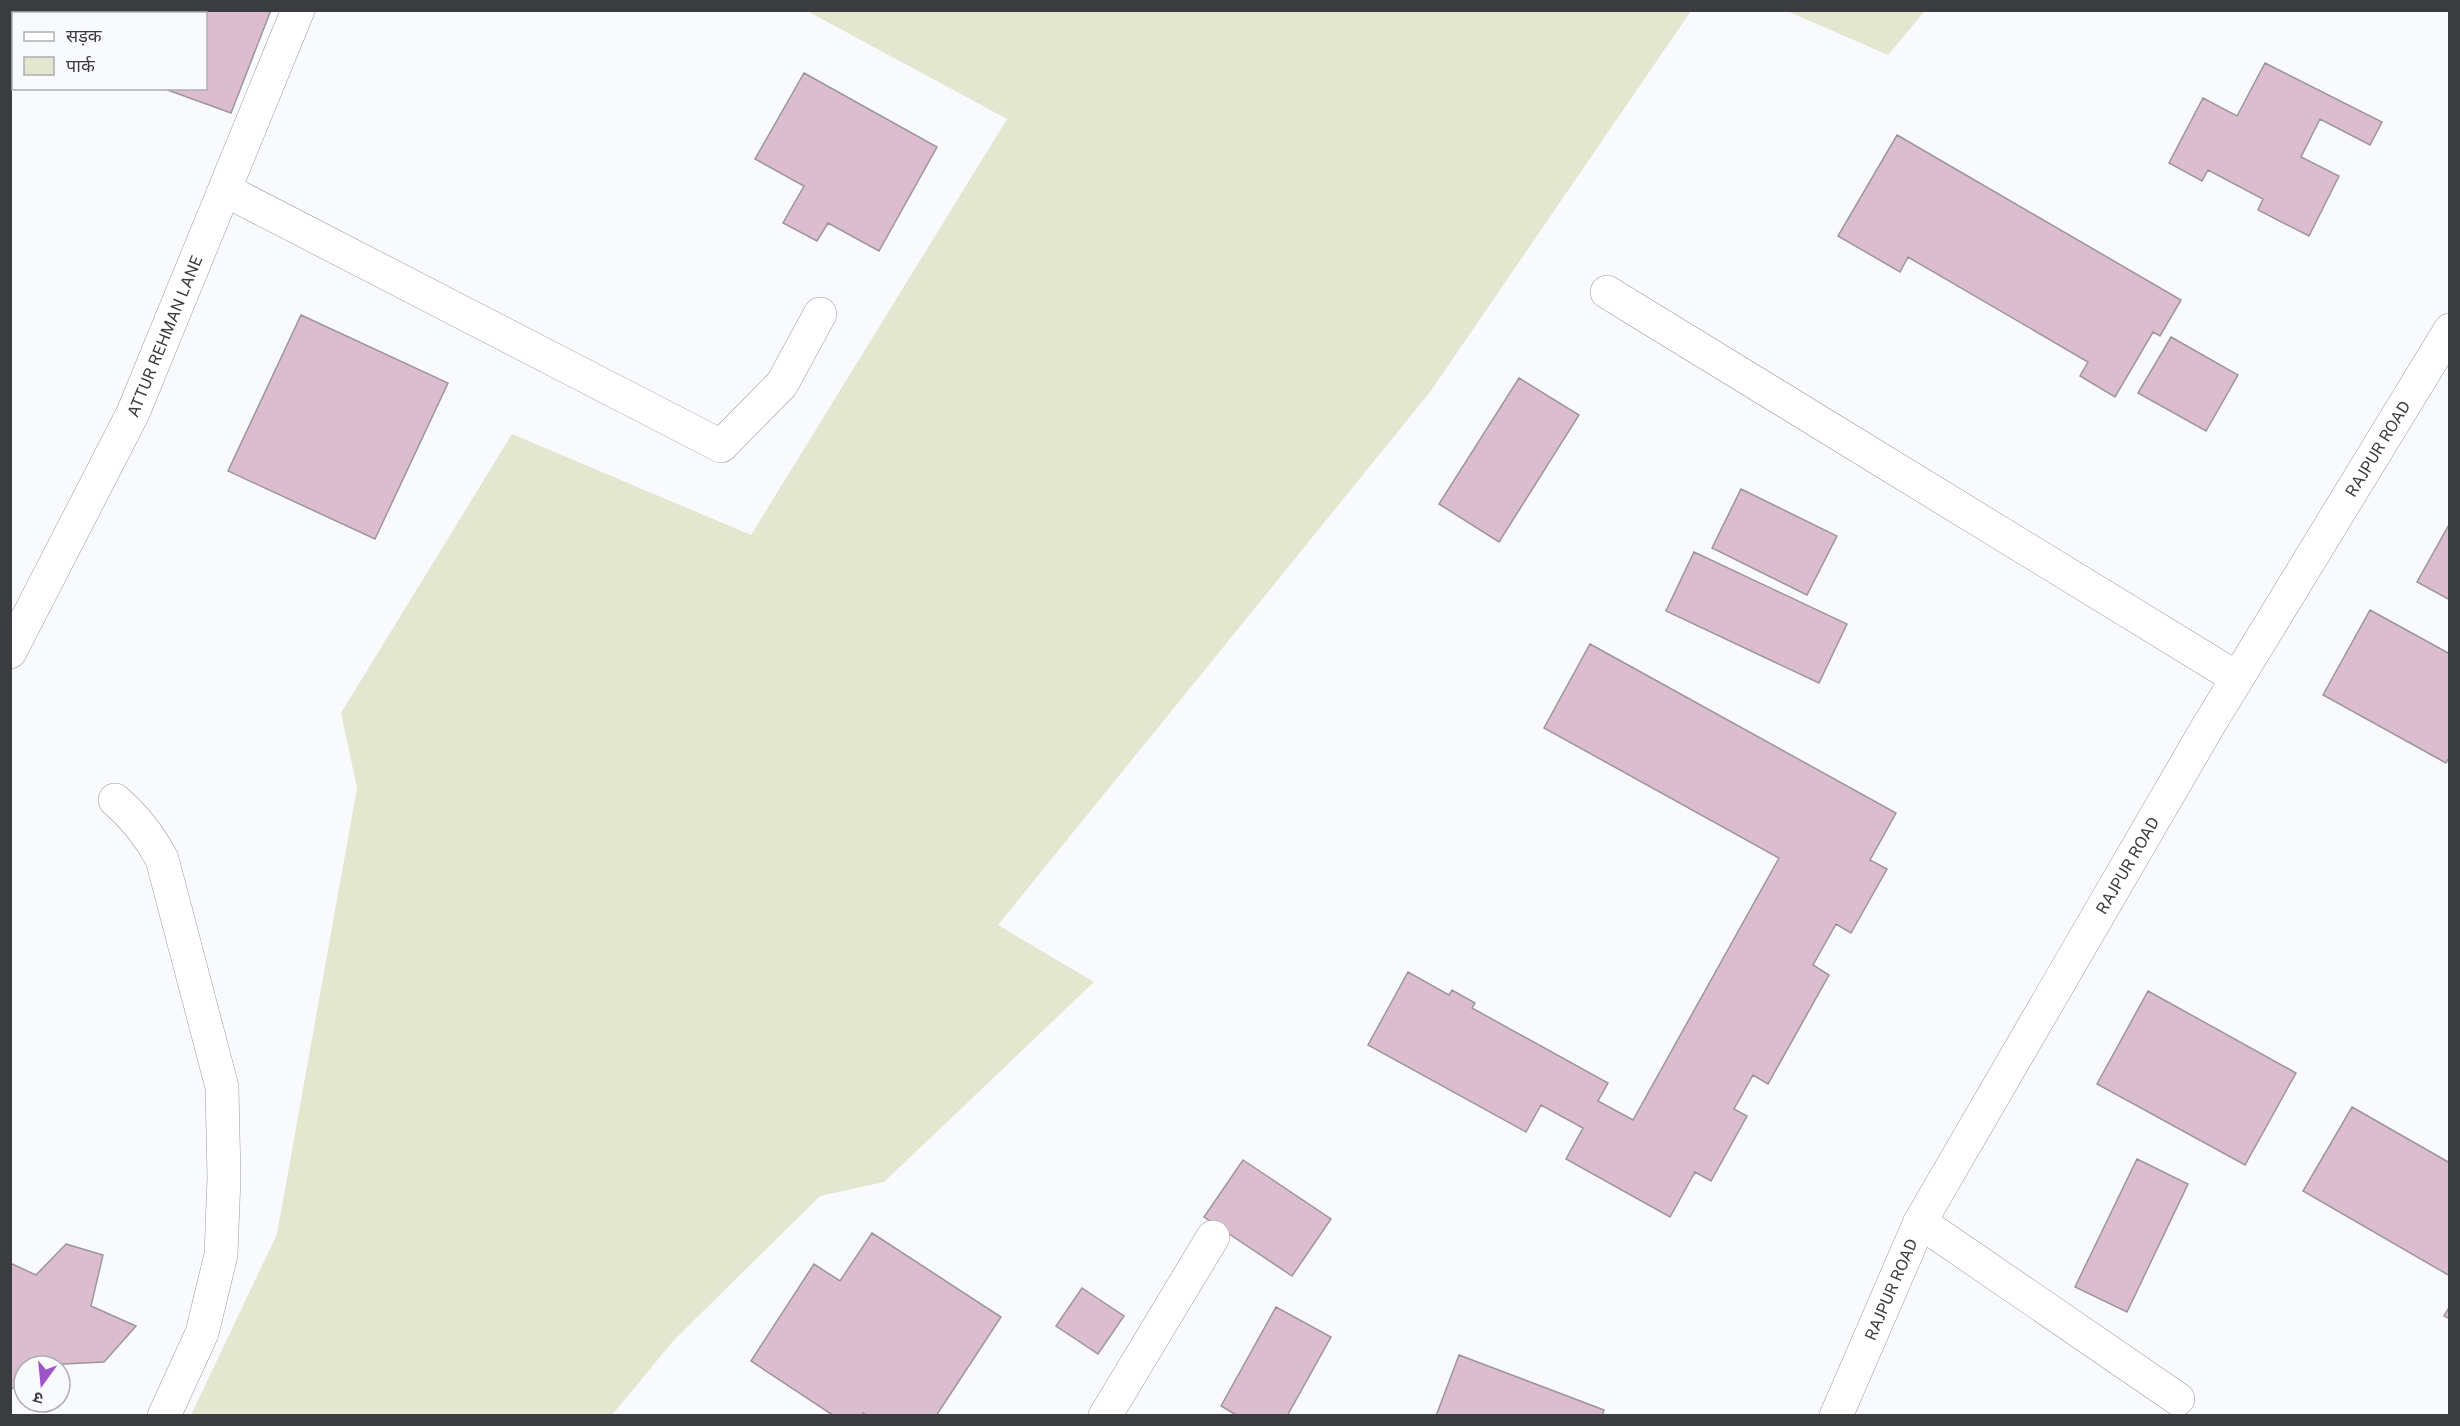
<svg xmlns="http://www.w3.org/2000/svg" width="2460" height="1426" font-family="'Public Sans','Noto Sans Devanagari',sans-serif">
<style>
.green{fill:#e3e7d0}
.building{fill:#dcbdcf;stroke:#9c969a;stroke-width:1.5}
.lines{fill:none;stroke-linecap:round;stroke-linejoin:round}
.street-casing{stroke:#999ba1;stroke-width:34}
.secondary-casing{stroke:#999ba1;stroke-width:34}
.street{stroke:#fff;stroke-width:33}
.secondary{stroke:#fff;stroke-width:33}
.labels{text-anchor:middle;stroke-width:5;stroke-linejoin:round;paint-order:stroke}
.street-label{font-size:16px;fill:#3b3c3f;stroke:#f9fafe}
</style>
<rect width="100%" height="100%" fill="#f9fafe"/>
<path class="green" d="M807,11H1691L1430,392L998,925L1094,982L884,1182L820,1196L674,1340L612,1415H191L277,1234L357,788L341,713L512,434L751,535L1007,119Z
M1787,11H1925L1888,55Z"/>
<path class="building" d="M10,10H124L132,14H14V36L10,35Z
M153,10H271L231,113L162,88H206V14H152Z
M2265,63L2382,122L2370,145L2320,119L2301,157L2339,176L2309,236L2258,210L2263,199L2208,170L2202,181L2169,163L2203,98L2237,116Z
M804,73L937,147L879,251L828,223L817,241L783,223L804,186L755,159Z
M1897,135L2181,300L2160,336L2153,332L2115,397L2080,376L2088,362L1908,257L1900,272L1838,236Z
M301,315L448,383L375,539L228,471Z
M2171,337L2238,375L2206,431L2138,393Z
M1519,378L1579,415L1499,542L1439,504Z
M1741,489L1837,536L1807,595L1712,548Z
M2450,523V600L2417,582Z
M1694,552L1847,624L1819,683L1666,611Z
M2370,610L2450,654V756L2446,763L2323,695Z
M1590,644L1896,813L1870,860L1887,869L1851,933L1836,924L1813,965L1829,975L1768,1084L1753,1075L1734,1109L1747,1116L1711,1181L1695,1172L1670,1217L1566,1159L1583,1128L1541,1105L1526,1132L1368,1045L1408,972L1449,995L1452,990L1475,1003L1472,1008L1608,1083L1598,1101L1633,1120L1779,858L1544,728Z
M2148,991L2296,1073L2245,1165L2097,1084Z
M2352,1107L2450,1163V1276L2303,1191Z
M2137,1159L2188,1184L2127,1312L2075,1287Z
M1243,1160L1331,1219L1292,1276L1204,1217Z
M872,1233L1001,1317L936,1416H868L863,1413L862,1416H834L751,1361L814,1264L840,1281Z
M66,1244L103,1255L91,1306L136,1326L104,1362L24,1366V1382L10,1390V1263L36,1275Z
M1082,1288L1124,1316L1098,1354L1056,1326Z
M2450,1306V1319L2444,1316Z
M1276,1307L1331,1337L1287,1416H1238L1221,1406Z
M1459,1355L1604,1410L1602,1416H1436Z"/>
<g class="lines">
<defs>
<g id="street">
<path d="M225,190L721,446L782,384L820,314"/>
<path d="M1607,292L2237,678"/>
<path id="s1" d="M10,652L133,413L298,10"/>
<path d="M115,800C135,817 149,835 162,859L222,1087L224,1178L221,1255L202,1333L164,1416"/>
<path d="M1920,1222L2178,1399"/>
<path d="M1105,1416L1213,1237"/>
</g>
<g id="secondary">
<path id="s2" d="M1836,1416L1920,1222L2207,728L2450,330"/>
</g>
</defs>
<use href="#street" class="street-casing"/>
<use href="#secondary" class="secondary-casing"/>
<use href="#street" class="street"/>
<use href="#secondary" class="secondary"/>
</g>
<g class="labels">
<g class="street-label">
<text dy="6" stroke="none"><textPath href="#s1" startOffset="352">ATTUR REHMAN LANE</textPath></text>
<text dy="6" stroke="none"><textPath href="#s2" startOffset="1110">RAJPUR ROAD</textPath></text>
<text dy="6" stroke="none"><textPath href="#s2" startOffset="624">RAJPUR ROAD</textPath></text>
<text dy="6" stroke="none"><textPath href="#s2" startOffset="138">RAJPUR ROAD</textPath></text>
</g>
</g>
<rect width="2460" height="1426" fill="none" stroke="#3b3c3f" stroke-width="24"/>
<rect x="12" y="12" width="195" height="78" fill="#f9fafe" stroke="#adaeb2" stroke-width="1.5"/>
<rect x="24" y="32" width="30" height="9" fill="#ffffff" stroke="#adaeb2" stroke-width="1.5"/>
<text x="66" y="42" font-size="18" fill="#3b3c3f">सड़क</text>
<rect x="24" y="57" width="30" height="18" fill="#e3e7d0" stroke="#adaeb2" stroke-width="1.5"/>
<text x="66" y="72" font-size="18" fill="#3b3c3f">पार्क</text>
<g transform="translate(42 1384) rotate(195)"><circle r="28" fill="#f9fafe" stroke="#adaeb2" stroke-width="1.5"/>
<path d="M0-4.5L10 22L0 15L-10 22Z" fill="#9d54c7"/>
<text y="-9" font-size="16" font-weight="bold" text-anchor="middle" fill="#3b3c3f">उ</text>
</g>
</svg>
